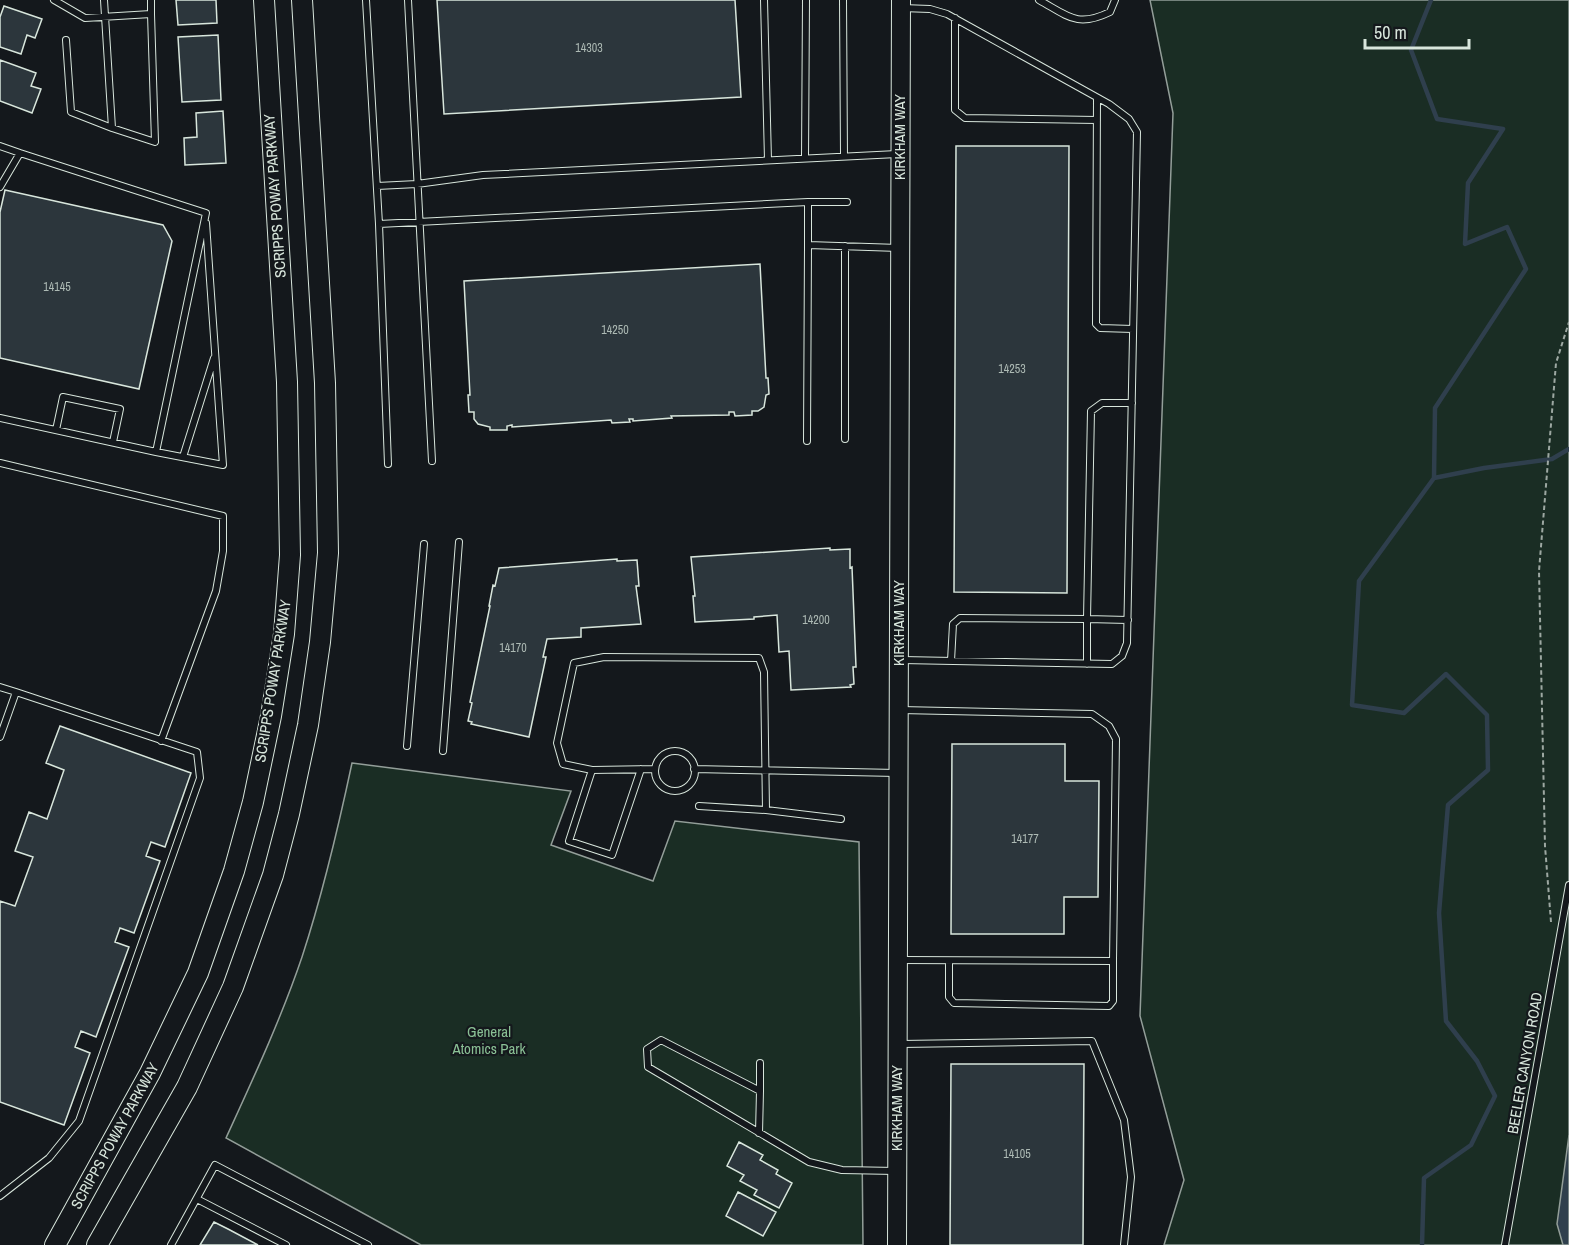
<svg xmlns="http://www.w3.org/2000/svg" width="1569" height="1245" font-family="'Archivo Narrow',sans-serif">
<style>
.green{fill:#1a2d24;stroke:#939e99;stroke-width:1.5}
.water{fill:#2f3f4d;stroke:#939e99;stroke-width:1.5}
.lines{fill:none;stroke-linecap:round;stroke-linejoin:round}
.stream{stroke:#2f3f4d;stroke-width:4.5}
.building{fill:#2c363c;stroke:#d8e6dc;stroke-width:1.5}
.service-casing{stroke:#d8e6dc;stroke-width:8}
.secondary-casing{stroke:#d8e6dc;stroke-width:20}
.primary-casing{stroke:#d8e6dc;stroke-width:22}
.path{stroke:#9da8a2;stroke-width:2;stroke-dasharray:4.5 3;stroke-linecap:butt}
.service{stroke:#14181c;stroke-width:6}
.secondary{stroke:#14181c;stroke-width:18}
.primary{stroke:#14181c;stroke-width:20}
.labels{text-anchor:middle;stroke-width:4.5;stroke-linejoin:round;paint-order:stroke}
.number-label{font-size:12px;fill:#adbab4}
.street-label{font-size:15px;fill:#d8e6dc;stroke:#14181c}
.park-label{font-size:15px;fill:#8ac095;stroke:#14181c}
</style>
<rect width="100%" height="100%" fill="#14181c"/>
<path class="green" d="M1150,0H1569V1245H1164L1184,1180L1140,1016L1173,113Z
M352,763L571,791L551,845L653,881L675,821L859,842L863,1245H421L226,1138C253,1079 281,1019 302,957C323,893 338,829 352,763Z"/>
<path class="water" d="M1569,1135V1245H1563L1557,1224Z"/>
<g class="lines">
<path class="stream" d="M1434,478L1484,468L1552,459L1569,449
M1422,1245L1424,1178L1471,1145L1495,1096L1477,1061L1446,1021L1439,913L1448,805L1488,770L1487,715L1446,674L1404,713L1352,705L1359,581L1434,478L1435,408L1526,269L1507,227L1465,244L1468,183L1503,129L1437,119L1411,50L1431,0"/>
</g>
<path class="building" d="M176,0H216L217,23L178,25Z
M437,0H735L741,97L444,114Z
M4,6L42,19L35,38L27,35L21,54L0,47V17Z
M218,35L221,100L182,102L178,37Z
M0,60L36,73L31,86L41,89L32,113L0,101Z
M223,111L226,163L185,165L184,138L197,137L196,113Z
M956,146H1069L1067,593L954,592Z
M5,190L163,225L172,241L139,389L0,358V212Z
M760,264L766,378H768L769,394L766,395L764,407L758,411H752V415L735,416L734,412H729V415L671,416L672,418L633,421V419H629L630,422L612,423L611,420L512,427V425L507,426V430H490V427L478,424L474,419V412H469L468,395H470L464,281Z
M830,548V550L850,549V568L852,567L856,667H853L854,684L850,685L851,687L791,690L789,651L779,652L777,615L754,617V619L695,622L693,596H695L691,557Z
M617,559V561L637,560L639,586H636L641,624L581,628V637L547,639L543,657H546L529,737L471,724L472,722L468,721L472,703L470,702L490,606H489L493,585L495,586L499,568Z
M60,726L191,773L165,847L151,842L146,856L160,861L134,933L120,928L115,942L129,947L96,1037L81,1031L75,1047L90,1053L64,1125L0,1102V901L15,906L33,857L15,851L29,812L47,819L64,770L46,763Z
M952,744H1065V781H1099L1098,897H1064V934H951Z
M951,1064H1084L1083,1245H950Z
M739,1142L763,1155L760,1160L778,1170L776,1174L792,1183L779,1208L754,1195L757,1190L740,1181L744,1175L727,1166Z
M738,1192L776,1212L763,1236L726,1216Z
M214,1222L228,1229L258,1245H200Z"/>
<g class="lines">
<defs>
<path id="service" d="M54,0L85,18L151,14V0
M366,0L379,224
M408,0L432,461
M764,0L768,160
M843,0L844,156
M1039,0C1068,16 1077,28 1110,12L1115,0
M902,8L930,9L947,14L1109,104L1129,119L1137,132L1127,643L1122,656L1112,664L902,660
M955,18V110L965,118L1097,120
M66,40L71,112L112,128L104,0
M1097,98L1096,324L1100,328L1133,329
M112,128L155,142L151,14
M0,146L20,153L0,187
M805,158L806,0
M377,186L417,184L483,175L897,154
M808,245V202H847
M0,418L156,452L206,213L20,153
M56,430L63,397L120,409L113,442
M845,439V246
M807,441L808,245L899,248
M156,452L223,465L206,223
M183,457L214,358
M0,463L223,516V551L216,591L161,741
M388,464L379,224L808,202
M1128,620L1087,619L1091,411L1102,403H1132
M951,661L953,624L960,618L1087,619V664
M0,687L16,692L0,737
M900,710L1092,714L1109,726L1116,739L1113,961L901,960
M407,746L424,544
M443,751L459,542
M655 771a20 20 0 1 1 40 0a20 20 0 1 1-40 0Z
M641,769L612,855L569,841L592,770L655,769
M694,769L897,773
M592,770L563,764L557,743L574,663L604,657L759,658L764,672L766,810L699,806
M766,810L841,819
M949,961V997L954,1003L1109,1006L1113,1001V961
M901,1044L1092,1041L1124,1120L1131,1177L1124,1245
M760,1063V1091
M759,1133L760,1091L661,1040L647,1049L648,1067L809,1162L842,1170L896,1171
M0,1196L49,1158L79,1121L200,778L197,752L16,692
M197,1199L286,1245
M171,1245L215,1165L368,1245
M1505,1245L1569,885"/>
<path id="secondary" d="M897,1245L901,0"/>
<path id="primary" d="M55,1245L150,1073L198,973L234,871L253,802L271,716L284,634L290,555L287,382L264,0
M97,1245L187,1087L233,987L273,875L289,814L308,725L320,642L328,553L325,383L302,0"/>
</defs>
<use href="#service" class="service-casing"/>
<use href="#secondary" class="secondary-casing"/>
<use href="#primary" class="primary-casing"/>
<path class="path" d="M1551,922L1545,846L1539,571L1556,363L1569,322"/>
<use href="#service" class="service"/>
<use href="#secondary" class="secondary"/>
<use href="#primary" class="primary"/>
</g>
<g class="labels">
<g class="number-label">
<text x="589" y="52">14303</text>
<text x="57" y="291">14145</text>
<text x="615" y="334">14250</text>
<text x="1012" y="373">14253</text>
<text x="816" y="624">14200</text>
<text x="513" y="652">14170</text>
<text x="1025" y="843">14177</text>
<text x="1017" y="1158">14105</text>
</g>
<g class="street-label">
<text transform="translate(900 137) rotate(-90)" y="5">KIRKHAM WAY</text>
<text transform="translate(275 196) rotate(-94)" y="5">SCRIPPS POWAY PARKWAY</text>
<text transform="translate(899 623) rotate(-90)" y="5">KIRKHAM WAY</text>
<text transform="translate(273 681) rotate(-81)" y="5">SCRIPPS POWAY PARKWAY</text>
<text transform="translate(1525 1063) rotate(-80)" y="5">BEELER CANYON ROAD</text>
<text transform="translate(897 1108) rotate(-90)" y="5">KIRKHAM WAY</text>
<text transform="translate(115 1136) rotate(-61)" y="5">SCRIPPS POWAY PARKWAY</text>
</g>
<g class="park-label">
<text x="489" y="1037">General<tspan x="489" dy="17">Atomics Park</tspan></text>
</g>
</g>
<path d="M1365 39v9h104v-9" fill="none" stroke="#d8e6dc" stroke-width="3"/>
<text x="1374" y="39" font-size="18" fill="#d8e6dc" stroke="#14181c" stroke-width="4.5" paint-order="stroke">50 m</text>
</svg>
